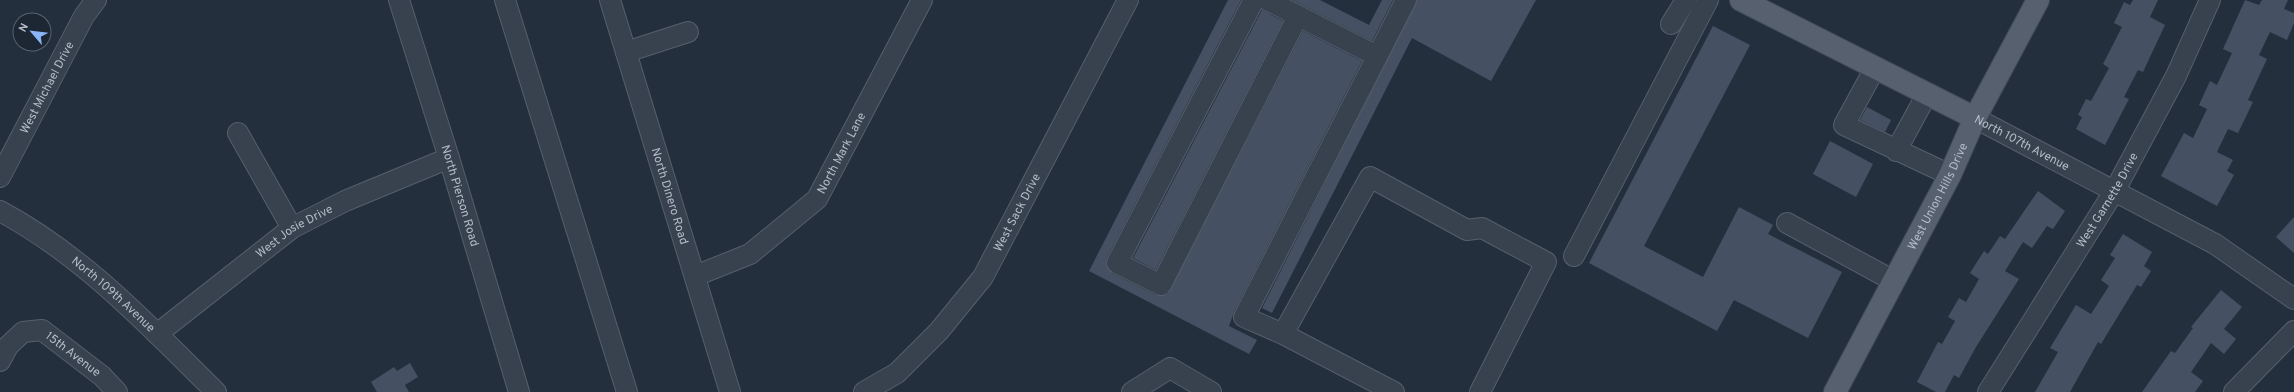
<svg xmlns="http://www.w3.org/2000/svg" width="2294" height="392" font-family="Overpass,sans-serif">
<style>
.building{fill:#455162}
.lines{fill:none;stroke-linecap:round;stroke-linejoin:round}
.minor-casing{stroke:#565f6c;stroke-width:22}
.major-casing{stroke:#414a57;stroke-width:24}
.minor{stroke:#38414e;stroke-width:20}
.major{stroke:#56606e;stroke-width:22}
.labels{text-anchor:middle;stroke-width:3;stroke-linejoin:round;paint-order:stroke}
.street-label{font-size:12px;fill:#b4bcc9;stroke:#1d2633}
</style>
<rect width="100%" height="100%" fill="#242f3e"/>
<path class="building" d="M1228,0H1241L1107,258L1106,264L1112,273L1156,295L1168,294L1303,31L1362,61L1234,312L1229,326L1257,340L1249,354L1089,271Z
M1292,0H1320L1369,25L1382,0H1393L1372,41Z
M1417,0H1536L1491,81L1412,38L1272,313L1262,308Z
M2133,0H2158L2150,17L2165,25L2143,72L2138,70L2124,97L2129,99L2105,145L2076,129L2082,117L2078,115L2086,99L2091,101L2109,68L2103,64L2122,27L2114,23L2124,2L2130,5Z
M2245,0L2259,5L2262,0H2288L2284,9L2294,13V23L2287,40L2270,32L2259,55L2267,59L2248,100L2253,102L2238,133L2228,129L2217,152L2233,160L2227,171L2234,175L2217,206L2161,176L2184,133L2193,138L2207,109L2199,105L2210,81L2217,85L2232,53L2223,49Z
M1262,10L1283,21L1156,270L1133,258Z
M1713,26L1750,45L1644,246L1703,277L1739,207L1773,225L1768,234L1842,272L1808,338L1734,300L1717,331L1589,263Z
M1867,107L1891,120L1885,132L1860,120Z
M1830,141L1873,164L1856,197L1813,174Z
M2038,191L2065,211L2053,229L2047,226L2032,248L2023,242L2005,271L2019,279L1976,347L1959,378L1954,375L1945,392H1936L1917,382L1938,342L1942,344L1955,321L1948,317L1959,298L1966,302L1979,279L1970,273L1984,251L1988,254L2000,236L2005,239Z
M2294,217V253L2276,237Z
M2123,234L2152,252L2144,266L2151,271L2141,287L2137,285L2101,344L2098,342L2070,392H2035L2058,352L2050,348L2076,305L2091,314L2109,286L2101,280L2115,258L2110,255Z
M2221,290L2242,307L2224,329L2236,339L2224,354L2211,343L2191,372L2203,381L2195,392H2142L2171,351L2175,353L2193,328L2191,327Z
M410,363L418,377L405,385L409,392H377L371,382L394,367L397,371Z"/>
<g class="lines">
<defs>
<g id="minor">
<path id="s1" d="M399,0L449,158L519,392"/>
<path d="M505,0L627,392"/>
<path id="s2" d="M610,0L730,392"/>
<path d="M1254,0L1117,263L1161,285L1298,16"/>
<path d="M1267,0L1377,56"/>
<path d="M1671,24L1686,0"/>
<path d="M626,52L688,32"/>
<path d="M1875,68L1844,125L1950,175"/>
<path id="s3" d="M1975,118L2215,244L2294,299"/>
<path d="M238,133L292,228"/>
<path d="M1896,151L1927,94"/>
<path id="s4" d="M0,177L84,16L96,0"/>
<path id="s5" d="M0,211C84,256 148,325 216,392"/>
<path d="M1787,223L1894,281"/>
<path d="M1574,256L1708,0"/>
<path id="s6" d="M695,276L750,254L817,199L922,0"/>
<path id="s7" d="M157,334L292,228L345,201L449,158"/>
<path d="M1283,334L1370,177L1467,230L1482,228L1546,262L1480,392"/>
<path id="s8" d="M0,361L8,346L23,332L42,330L102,376L117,392"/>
<path id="s9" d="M864,392L897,373L939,331L983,277L1128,0"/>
<path d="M1132,392L1170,368L1211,392"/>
<path d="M1394,392L1283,334L1244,317L1406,0"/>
<path id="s10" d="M1988,392L2115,190L2176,76L2210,0"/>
<path d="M2234,392L2294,331"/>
</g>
<g id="major">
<path d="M1741,0L1975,118"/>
<path id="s11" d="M1835,392L1950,175L1975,118L2038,0"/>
</g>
</defs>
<use href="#minor" class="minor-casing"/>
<use href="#major" class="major-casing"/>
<use href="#minor" class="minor"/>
<use href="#major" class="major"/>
</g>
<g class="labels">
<g class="street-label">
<text dy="4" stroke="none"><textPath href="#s4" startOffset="101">West Michael Drive</textPath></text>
<text dy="4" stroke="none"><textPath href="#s3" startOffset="53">North 107th Avenue</textPath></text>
<text dy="4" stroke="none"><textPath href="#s6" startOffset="198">North Mark Lane</textPath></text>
<text dy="4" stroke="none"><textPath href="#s1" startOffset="205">North Pierson Road</textPath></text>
<text dy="4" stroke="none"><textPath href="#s2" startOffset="205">North Dinero Road</textPath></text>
<text dy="4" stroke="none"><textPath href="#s11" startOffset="221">West Union Hills Drive</textPath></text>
<text dy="4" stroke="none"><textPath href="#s10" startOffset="226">West Garnette Drive</textPath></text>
<text dy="4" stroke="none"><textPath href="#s9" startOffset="240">West Sack Drive</textPath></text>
<text dy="4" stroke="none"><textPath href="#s7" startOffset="172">West Josie Drive</textPath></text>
<text dy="4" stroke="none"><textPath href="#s5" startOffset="141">North 109th Avenue</textPath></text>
<text dy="4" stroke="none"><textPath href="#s8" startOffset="96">15th Avenue</textPath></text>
</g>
</g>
<g transform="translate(32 32) rotate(298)"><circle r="19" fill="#1d2633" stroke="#59626f"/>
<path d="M0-3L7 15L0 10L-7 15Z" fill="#8ab4f8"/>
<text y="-6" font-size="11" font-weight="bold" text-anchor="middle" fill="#b4bcc9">N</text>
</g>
</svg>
